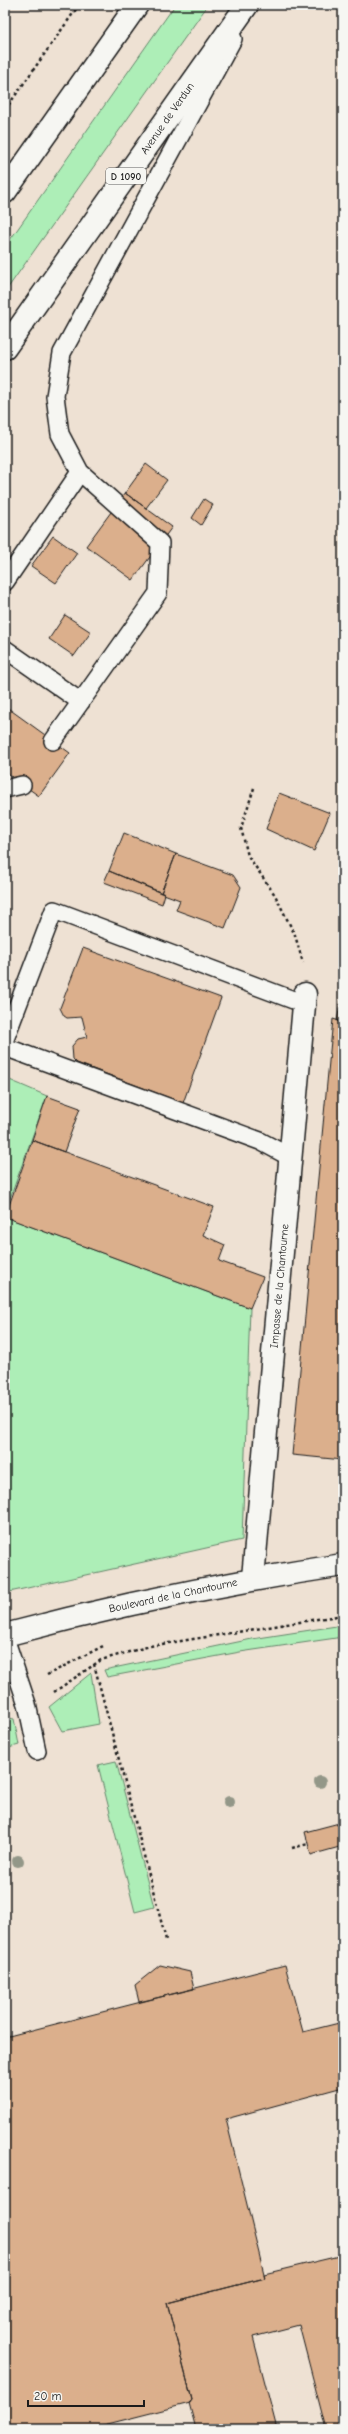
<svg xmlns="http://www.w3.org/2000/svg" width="348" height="2434" font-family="'Comic Neue',sans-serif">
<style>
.green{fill:#adeeb7;stroke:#64856a}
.building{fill:#dbaf8c;stroke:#1c1c1c}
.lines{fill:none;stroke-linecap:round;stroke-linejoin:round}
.lane-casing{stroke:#1c1c1c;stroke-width:20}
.street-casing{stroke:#1c1c1c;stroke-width:25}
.secondary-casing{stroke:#1c1c1c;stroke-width:25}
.primary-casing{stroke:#1c1c1c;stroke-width:25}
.path{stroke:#1c1c1c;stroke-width:2.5;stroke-dasharray:3 3;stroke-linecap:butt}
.lane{stroke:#f6f6f2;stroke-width:17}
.street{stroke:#f6f6f2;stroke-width:22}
.secondary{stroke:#f6f6f2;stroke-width:22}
.primary{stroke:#f6f6f2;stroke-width:22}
.tree{fill:#939788}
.labels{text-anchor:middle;stroke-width:4;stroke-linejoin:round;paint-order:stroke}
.shield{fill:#f6f6f2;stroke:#5d5d5c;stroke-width:1}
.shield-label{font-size:10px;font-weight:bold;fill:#1c1c1c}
.street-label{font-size:11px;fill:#1c1c1c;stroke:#f6f6f2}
</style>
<rect width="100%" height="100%" fill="#eee1d3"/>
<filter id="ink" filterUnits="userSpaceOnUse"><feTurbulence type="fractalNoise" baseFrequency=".025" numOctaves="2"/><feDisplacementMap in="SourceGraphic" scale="8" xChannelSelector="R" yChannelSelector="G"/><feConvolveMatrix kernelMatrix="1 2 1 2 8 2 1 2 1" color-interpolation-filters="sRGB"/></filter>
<g filter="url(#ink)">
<path class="green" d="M175,5H208L5,292V247Z
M5,1078L47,1096L5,1212Z
M5,1217L250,1308L242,1540L5,1593Z
M343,1625V1637L240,1652L107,1677L104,1670L252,1639Z
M91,1673L99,1724L62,1731L49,1707Z
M5,1717L14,1719L19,1745L5,1749Z
M116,1761L154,1907L135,1912L98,1765Z"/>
<path class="building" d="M146,464L167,480L146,508L125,493Z
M125,493L172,527L133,580L86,546Z
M204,499L213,505L201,525L192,518Z
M53,536L77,553L56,583L31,566Z
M65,615L91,632L74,656L49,639Z
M5,706L70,753L39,796L5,772Z
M279,793L330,813L314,851L266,829Z
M124,833L176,854L161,893L109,871Z
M176,854L233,875L241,887L225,928L176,910L180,900L161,893Z
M109,871L165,894L162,904L104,882Z
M83,948L221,998L183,1103L77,1063L73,1059L72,1046L78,1039L87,1037L82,1017L67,1018L64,1016L60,1008Z
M341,1000H343V1022L337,1021Z
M333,1019L343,1022V1460L292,1455Z
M47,1096L80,1108L64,1152L32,1140Z
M32,1140L214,1207L203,1235L225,1245L219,1261L263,1277L250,1308L5,1217Z
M343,1822V1846L311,1855L305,1832Z
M160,1965L190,1972L194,1989L139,2002L135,1985Z
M285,1965L303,2032L343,2022V2087L226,2119L265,2278L167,2303L192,2400L190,2403L88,2429H5V2037Z
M343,2255V2429H326L299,2325L253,2337L277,2429H196L189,2403L192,2400L167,2303L265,2278L264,2274Z"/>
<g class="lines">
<defs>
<path id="lane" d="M5,582L80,472
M5,649L81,702
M53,741L158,593L160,543L80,472L60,434L55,396L62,353L233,39
M5,789L22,785
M5,1039L54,910L304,1004
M5,1047L260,1141L290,1157
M5,1638L27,1704L37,1751"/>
<path id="street" d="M253,1578L305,994"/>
<path id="secondary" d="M5,1635C117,1605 229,1582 343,1565"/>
<path id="primary" d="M5,192L137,5
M5,348L247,5"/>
</defs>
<use href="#lane" class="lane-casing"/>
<use href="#street" class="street-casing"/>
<use href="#secondary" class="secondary-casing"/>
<use href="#primary" class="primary-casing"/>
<path class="path" d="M5,110L79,5
M254,788L241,828L248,856L275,895L295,935L303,963
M94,1664L166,1940
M47,1675L105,1645
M54,1692L101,1660L150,1646L343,1615
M292,1848L308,1844"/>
<use href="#lane" class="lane"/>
<use href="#street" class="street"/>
<use href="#secondary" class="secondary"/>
<use href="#primary" class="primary"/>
</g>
<g class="tree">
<circle cx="320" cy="1782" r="6"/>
<circle cx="229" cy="1802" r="6"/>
<circle cx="18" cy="1861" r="6"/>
</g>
</g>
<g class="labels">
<rect class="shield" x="106" y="168" width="40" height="16" rx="3"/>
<g class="shield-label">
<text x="126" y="180">D 1090</text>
</g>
<g class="street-label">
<text transform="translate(167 118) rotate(-55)" y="4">Avenue de Verdun</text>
<text transform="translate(279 1286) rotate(-85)" y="4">Impasse de la Chantourne</text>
<text transform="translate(173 1595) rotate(-12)" y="4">Boulevard de la Chantourne</text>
</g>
</g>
<rect width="348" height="2434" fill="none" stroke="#f6f6f2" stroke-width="20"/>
<rect x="10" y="10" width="328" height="2414" fill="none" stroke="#1c1c1c" stroke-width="1.5" filter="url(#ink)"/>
<path d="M28 2400v6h116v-6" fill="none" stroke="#1c1c1c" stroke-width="2"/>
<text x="34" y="2400" font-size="12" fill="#1c1c1c" stroke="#f6f6f2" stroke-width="3" paint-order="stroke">20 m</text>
</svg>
